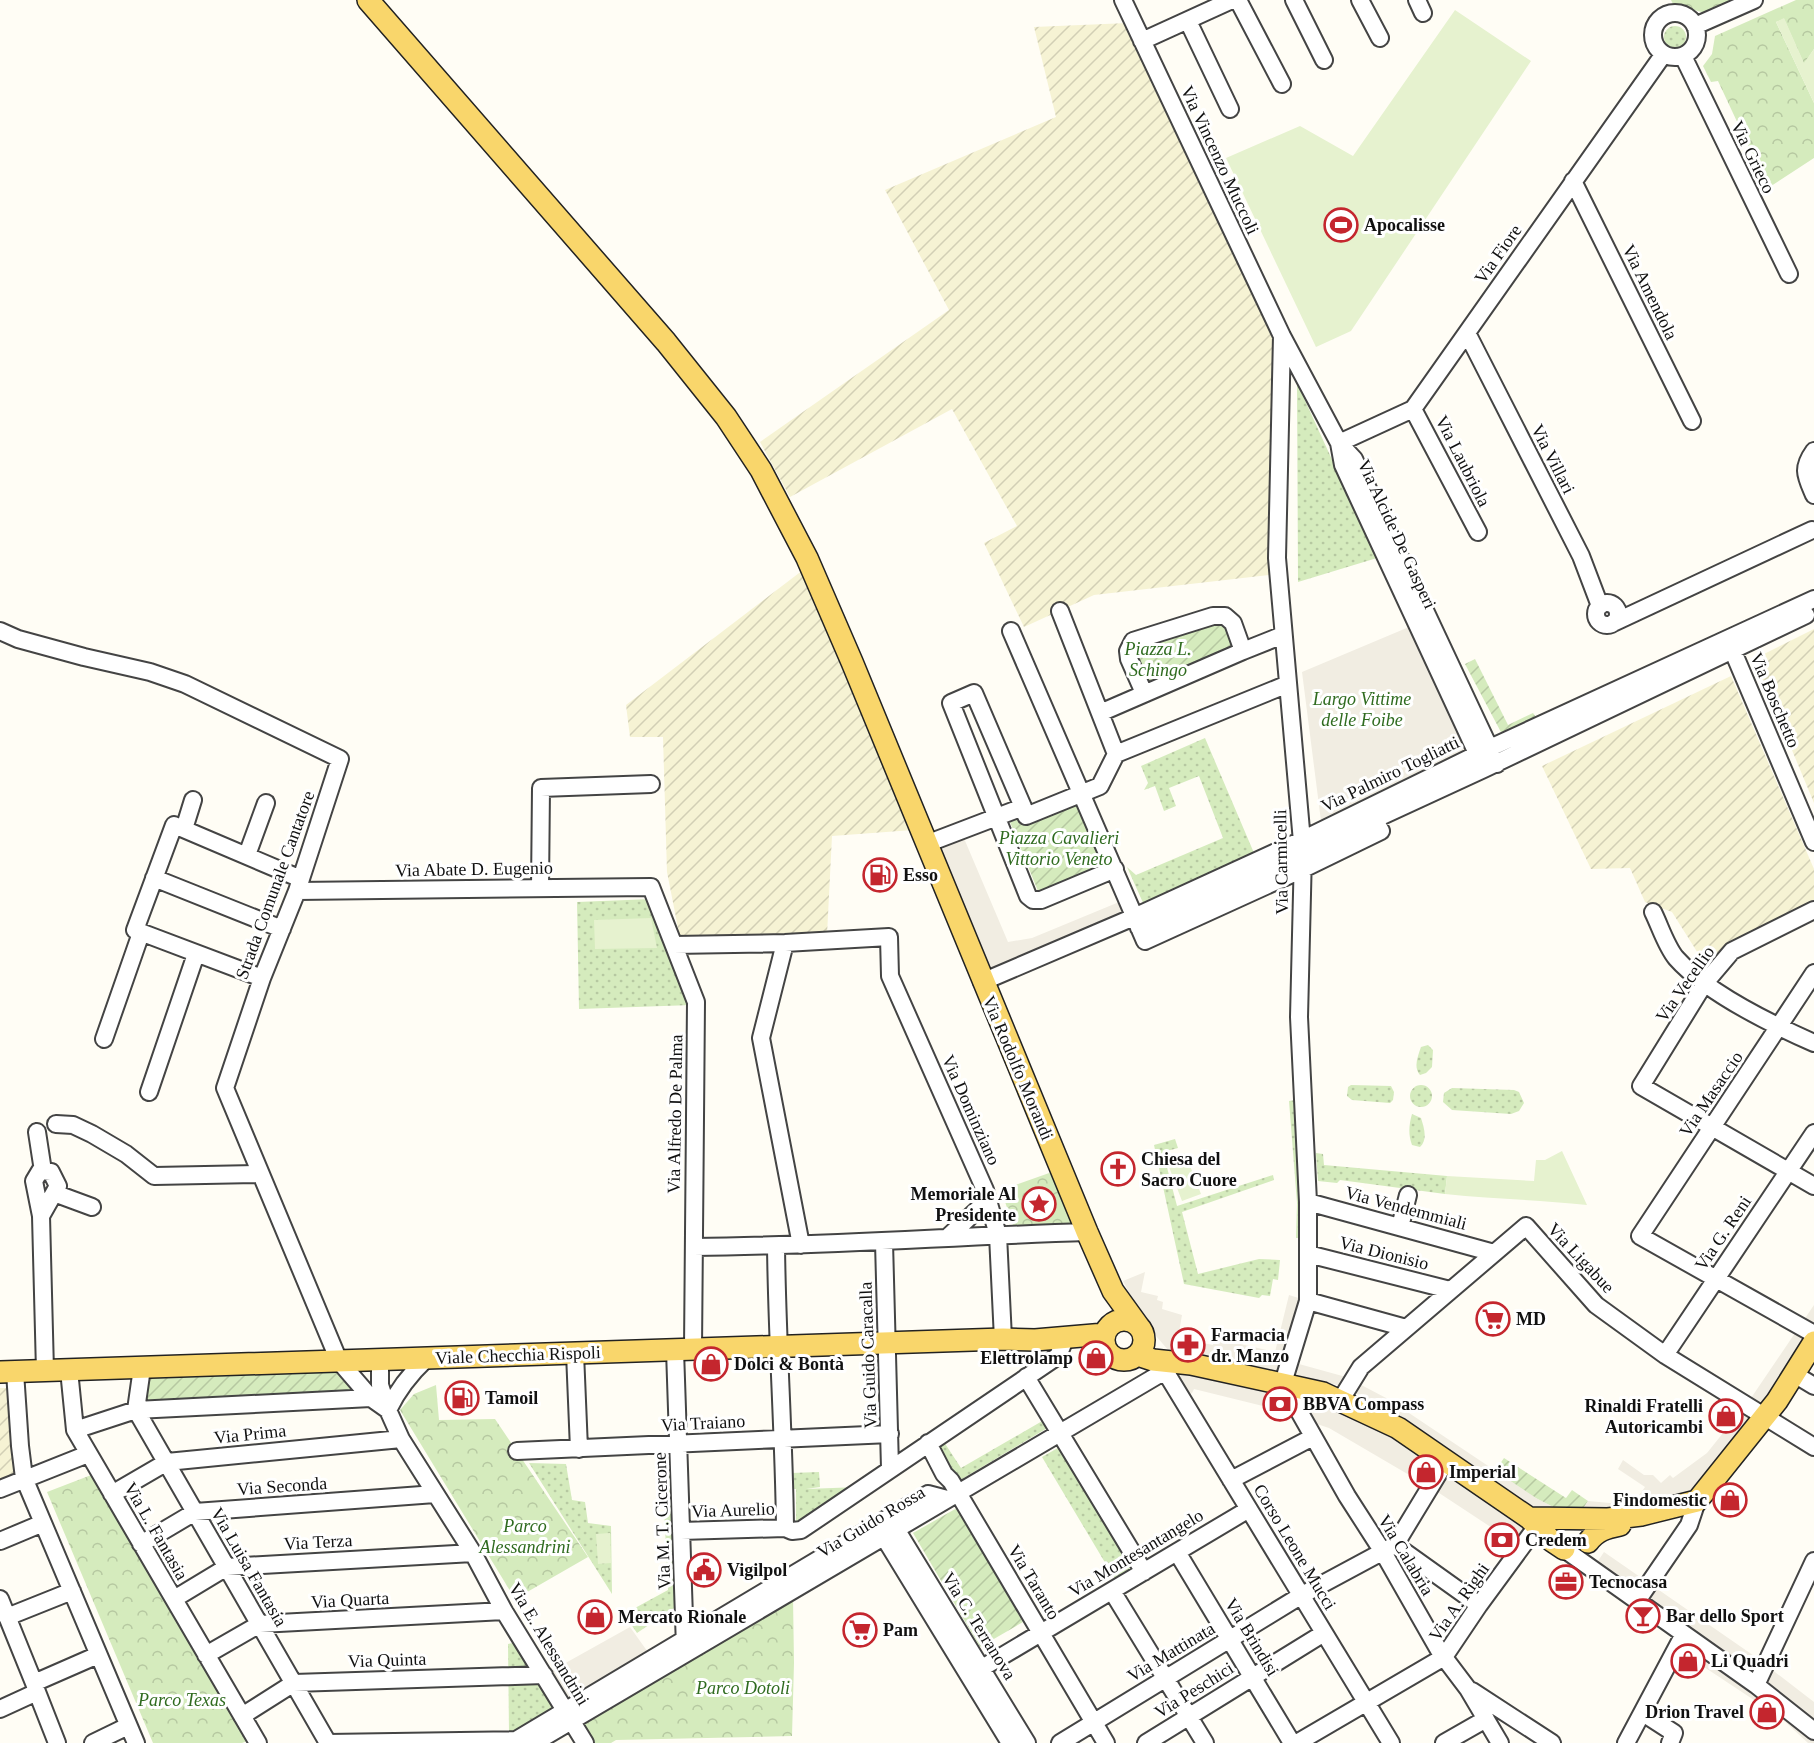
<svg xmlns="http://www.w3.org/2000/svg" width="1814" height="1743" font-family="Georgia,serif">
<style>
.farmland{fill:url(#farmland-furrows)}
.grass{fill:url(#grass-dots)}
.park{fill:url(#park-crowns)}
.garden{fill:url(#garden-furrows)}
.pitch{fill:#e6f2cf}
.plaza{fill:#f1ede2}
.lines{fill:none;stroke-linecap:round;stroke-linejoin:round}
.minor-casing{stroke:#444;stroke-width:20}
.major-casing{stroke:#222;stroke-width:24}
.minor{stroke:#fff;stroke-width:16}
.major{stroke:#f9d66b;stroke-width:21}
.labels{text-anchor:middle;stroke-width:6;stroke-linejoin:round;paint-order:stroke}
.street-label{font-size:18px;fill:#111;stroke:#fff}
.poi-label{font-size:18px;font-weight:bold;fill:#111;stroke:#fff;text-anchor:start}
.park-label{font-size:18px;font-style:italic;fill:#2f6b1f;stroke:#fff}
</style>
<defs>
<pattern id="farmland-furrows" width="10" height="10" patternUnits="userSpaceOnUse" patternTransform="scale(1.5)"><rect width="10" height="10" fill="#f6f3d4"/><path d="M-1 1l2-2M0 10L10 0M9 11l2-2" fill="none" stroke="#d2cfb5"/></pattern>
<pattern id="grass-dots" width="8" height="8" patternUnits="userSpaceOnUse" patternTransform="scale(1.5)"><rect width="8" height="8" fill="#d5ebbd"/><path d="M2 2h.1M6 6h.1" fill="none" stroke="#b6c8a1" stroke-width="1.8" stroke-linecap="round"/></pattern>
<pattern id="park-crowns" width="20" height="18" patternUnits="userSpaceOnUse" patternTransform="scale(1.5)"><rect width="20" height="18" fill="#d5ebbd"/><path d="M2 6a3 3 0 1 1 6 0M12 15a3 3 0 1 1 6 0" fill="none" stroke="#b6c8a1"/></pattern>
<pattern id="garden-furrows" width="10" height="10" patternUnits="userSpaceOnUse" patternTransform="scale(1.5)"><rect width="10" height="10" fill="#d5ebbd"/><path d="M-1 1l2-2M0 10L10 0M9 11l2-2" fill="none" stroke="#b6c8a1"/></pattern>
</defs>
<rect width="100%" height="100%" fill="#fffdf5"/>
<path class="farmland" d="M1128,23L1276,339L1269,575L1094,595L1024,627L984,543L1017,526L952,409L790,497L760,442L949,310L885,190L1056,117L1034,27Z
M803,570L913,830L832,836L827,935L680,938L667,872L663,737H630L626,705Z
M1814,629V803L1754,659Z
M1731,676L1814,869V900L1727,946L1706,966L1672,912L1645,902L1630,868L1591,869L1542,766Z
M0,1388H13L22,1477L0,1486Z"/>
<path class="grass" d="M1664 37a11 11 0 1 1 22 0a11 11 0 1 1-22 0Z
M1297,383L1377,558L1298,582Z
M1205,738L1254,853L1144,905L1127,867L1136,875L1223,838L1199,776L1169,788L1176,806L1164,811L1155,786L1144,790L1148,783L1141,766Z
M652,899L692,1005L579,1009L577,902Z
M1428,1045L1433,1050L1432,1067L1426,1073L1420,1075C1413,1067 1418,1056 1421,1047Z
M1351,1085L1391,1086L1394,1092L1393,1100L1390,1103L1352,1100L1347,1096L1348,1087Z
M1410 1096a11 11 0 1 1 22 0a11 11 0 1 1-22 0Z
M1452,1088L1514,1090L1519,1092L1524,1103L1519,1111L1511,1114L1452,1110L1443,1102L1444,1093Z
M1295,1100L1302,1238H1296L1297,1203L1289,1101Z
M1412,1114L1421,1118C1424,1128 1428,1139 1420,1147L1412,1145C1408,1135 1409,1124 1412,1114Z
M1175,1139L1178,1148L1163,1152L1177,1206L1273,1175L1274,1180L1182,1212L1198,1274L1259,1259L1280,1260L1278,1280L1273,1279L1270,1296L1262,1295L1259,1298L1184,1284L1154,1145Z
M1316,1153L1323,1154L1324,1165L1447,1176L1445,1194L1340,1180L1337,1183L1318,1181Z
M1044,1420L1049,1427L962,1479L946,1491L925,1454L944,1442L961,1468Z
M1063,1445L1140,1573L1119,1586L1042,1457Z
M529,1463L566,1464L572,1500L585,1502L588,1523L611,1526L612,1594Z
M662,1465H675L680,1604L637,1633L624,1614L668,1590Z
M819,1472L820,1487L806,1489L859,1487L796,1529V1489H792L791,1473Z
M517,1642L559,1707L509,1733L508,1644Z"/>
<path class="park" d="M1671,0H1734L1705,13L1673,4Z
M1796,0H1814V49L1804,64L1784,19L1776,22L1814,103V158L1768,188L1718,81L1711,82L1703,66L1712,54L1715,36Z
M1052,1172L1075,1229L1015,1231L1001,1190Z
M436,1385L439,1420L495,1419L588,1557L515,1599L400,1410L414,1394Z
M99,1472L255,1738L242,1743H153L47,1492Z
M793,1597L794,1663L792,1736L616,1740L611,1743H590L580,1727L743,1629Z"/>
<path class="garden" d="M1225,616L1243,651L1144,693L1133,641Z
M1475,659L1508,725L1533,713L1538,720L1503,736L1465,664Z
M1082,800L1110,867L1040,896L1008,817Z
M337,1364L361,1394L139,1406L145,1370Z
M1504,1458L1566,1498L1572,1490L1588,1501L1580,1514C1548,1511 1521,1488 1495,1471Z
M957,1508L1023,1622L980,1647L913,1533Z"/>
<path class="pitch" d="M1455,10L1531,61L1351,331L1316,347L1226,158L1300,126L1353,156Z
M1784,18L1804,63L1814,49V103L1776,22Z
M651,918L657,948L595,949L594,920Z
M1562,1151L1587,1205C1540,1200 1493,1199 1445,1194L1447,1176L1534,1181L1536,1160H1545Z
M1185,1153L1201,1194L1182,1201L1166,1159Z
M610,1533L611,1563L598,1564L596,1534Z"/>
<path class="plaza" d="M1409,627L1467,750L1321,821L1302,672Z
M963,836L1008,942L1032,938L1124,900L1131,915L989,977L938,846Z
M1145,1272L1141,1292L1158,1296L1157,1300L1163,1302L1162,1309L1182,1315L1178,1338L1213,1345L1214,1338L1275,1352L1289,1295L1308,1301L1283,1383L1300,1415L1194,1389L1192,1393L1182,1398L1165,1371L1176,1355L1169,1351L1156,1336L1137,1308L1123,1281Z
M1814,1305V1329L1772,1395L1694,1492L1616,1517L1542,1515L1354,1392L1341,1386L1297,1375V1365L1299,1364L1346,1377L1388,1399L1536,1498L1563,1512L1580,1513L1588,1501L1610,1503L1637,1498L1645,1487L1618,1469L1623,1460L1644,1475H1653L1661,1483L1670,1475L1673,1478L1707,1453L1751,1398Z
M1285,1385L1444,1461L1428,1486L1329,1428L1314,1423Z
M1446,1461L1532,1526L1518,1545L1430,1487Z
M1604,1552L1760,1660L1753,1676L1599,1565L1598,1561Z
M630,1627L650,1655L566,1709L544,1675Z
M1690,1646L1814,1734V1743H1808L1781,1718L1686,1655Z
M1771,1669L1814,1702V1725L1763,1684Z"/>
<g class="lines">
<defs>
<path id="minor" d="M1123,0L1282,336L1339,443L1354,459L1497,764
M1238,0L1282,84
M1294,0L1324,60
M1360,0L1380,38
M1417,0L1423,13
M1653 35a22 22 0 1 1 44 0a22 22 0 1 1-44 0Z
M1188,21L1230,109
M1695,26L1754,0
M1142,41L1232,0
M1683,56L1789,274
M1573,181L1692,421
M1467,333L1581,556L1600,606
M1282,336L1277,558L1303,853L1299,1017L1308,1202V1301L1283,1383L1347,1496L1383,1552L1440,1652L1468,1689L1500,1743
M1413,409L1478,532
M1339,443L1413,409L1663,55
M1339,443L1343,465L1481,762
M1814,451C1801,469 1806,476 1814,495
M1596 614a11 11 0 1 1 22 0a11 11 0 1 1-22 0Z
M1060,611L1116,754
M1613,623L1812,530
M0,631L18,639L84,657L150,672L185,684L340,759L297,891L262,978L225,1088L339,1361L371,1398L388,1410
M1011,631L1145,941L1303,869L1381,831L1369,810
M1729,642L1814,842
M1243,651L1283,635
M1100,713L1243,651L1233,623L1225,616H1213L1133,641L1128,651L1129,659L1144,693
M1023,807L974,693L951,703L1028,896L1033,900H1041L1115,869
M184,829L193,800
M926,844L1023,807L1026,816L1100,786L1116,754L1288,684
M247,855L266,803
M154,878L282,929
M540,888L541,788L651,784
M297,891L651,887L696,1002L693,1349
M1814,910L1732,951L1704,984L1641,1086L1814,1186
M1653,912C1660,926 1666,946 1676,958C1707,993 1771,1024 1814,1043
M1139,928L1484,769L1806,615
M785,943L761,1038L801,1245
M674,945L785,943L889,937L890,976L985,1190L998,1235L1003,1339
M1814,973L1640,1236L1814,1334
M262,978L135,930L174,825L301,879
M982,982L1134,917L1302,840L1490,748L1814,599
M104,1039L141,933
M149,1092L196,954
M56,1124L73,1125L92,1134L126,1154L154,1176L260,1174
M37,1132L43,1171
M54,1193L92,1207
M1308,1202L1494,1253
M41,1216L58,1186L51,1172L40,1171L34,1181L41,1216L45,1371
M1400,1227L1408,1195
M949,1236L988,1200
M884,1242L890,1468
M776,1246C777,1341 784,1434 785,1528
M694,1247C825,1246 956,1236 1087,1232
M1308,1254L1450,1290
M1308,1301L1406,1328
M675,1350L685,1647
M575,1353L579,1449
M1665,1355L1814,1133
M380,1360V1385L388,1410L401,1439L473,1553L504,1611L585,1743
M1157,1364L1165,1371L1391,1743
M142,1368L136,1410L75,1430L258,1743
M69,1370L75,1430
M15,1372L20,1446L24,1478L136,1743
M1794,1374L1814,1386
M1026,1377L1144,1572
M1340,1401L1361,1367L1526,1226L1596,1305L1665,1355L1814,1447
M388,1410C398,1389 410,1374 427,1358
M928,1443L944,1474L951,1481L1106,1743
M517,1451L890,1434
M1231,1480L1313,1437
M0,1489L88,1454
M112,1494L167,1462L401,1439
M896,1529L1027,1743
M681,1531L785,1528L792,1531L801,1530L1058,1356L1063,1344
M884,1537L1010,1743
M0,1541L43,1523
M141,1544L195,1512L435,1494
M1395,1545L1479,1605
M1564,1549L1756,1685L1814,1731
M1177,1552L1292,1743
M1112,1591L1205,1743
M0,1599L34,1683
M174,1599L227,1567L473,1553
M1637,1601L1689,1525L1697,1501
M7,1617L72,1591
M206,1655L260,1624L504,1611
M982,1668L1249,1509
M1756,1685L1814,1561
M1472,1691L1552,1743
M37,1692L57,1743
M0,1709L37,1692L34,1683L98,1655
M1643,1713L1674,1733L1670,1743
M242,1716L294,1683L544,1675
M93,1743L128,1726
M328,1743L136,1410L371,1398
M328,1743L522,1740
M511,1743L928,1494L947,1499
M534,1743L1165,1371
M1060,1743L1302,1595L1395,1545L1446,1461
M1146,1743L1324,1633
M1297,1743L1444,1657L1479,1605L1537,1526
M1444,1743L1486,1719
M1626,1743L1684,1634"/>
<path id="major" d="M368,0L666,342L726,417L761,470L807,558L852,662L1087,1232L1113,1291L1139,1327
M1104 1340a20 20 0 1 1 40 0a20 20 0 1 1-40 0Z
M1138,1355L1153,1360L1191,1364L1323,1393L1398,1428L1529,1518L1552,1541L1564,1549
M0,1372L1003,1339L1035,1340L1105,1334
M1529,1518L1608,1519L1641,1515L1697,1501L1777,1401L1814,1342
M1588,1542C1597,1530 1606,1528 1620,1525"/>
</defs>
<use href="#minor" class="minor-casing"/>
<use href="#major" class="major-casing"/>
<use href="#minor" class="minor"/>
<use href="#major" class="major"/>
</g>
<defs>
<symbol id="stadium-ring" viewBox="-11 -11 22 22"><circle r="9.5" fill="#fff" stroke="#c4262e" stroke-width="1.5"/><path d="M0-5a6.5 5 0 1 0 0 10a6.5 5 0 1 0 0-10ZM-3.5-1.8h7v3.6h-7Z" fill="#c4262e"/></symbol>
<symbol id="fuel-ring" viewBox="-11 -11 22 22"><circle r="9.5" fill="#fff" stroke="#c4262e" stroke-width="1.5"/><path d="M-5.5-6h7V0h2V4h1.3V-2.5L3-4.5l.8-.8L6-3V5H2.5V1h-1V6h-7ZM-4.2-4.7v3.2H.2V-4.7Z" fill="#c4262e"/></symbol>
<symbol id="church-ring" viewBox="-11 -11 22 22"><circle r="9.5" fill="#fff" stroke="#c4262e" stroke-width="1.5"/><path d="M-1.2-6h2.4v3.5h3.3v2.4h-3.3V6h-2.4V-.1h-3.3v-2.4h3.3Z" fill="#c4262e"/></symbol>
<symbol id="sight-ring" viewBox="-11 -11 22 22"><circle r="9.5" fill="#fff" stroke="#c4262e" stroke-width="1.5"/><path d="M0-6L1.8-2.2L6-1.7L2.9 1.2L3.7 5.4L0 3.3L-3.7 5.4L-2.9 1.2L-6-1.7L-1.8-2.2Z" fill="#c4262e"/></symbol>
<symbol id="supermarket-ring" viewBox="-11 -11 22 22"><circle r="9.5" fill="#fff" stroke="#c4262e" stroke-width="1.5"/><path d="M-6-5.5h2.5l.6 2H6L4.5 2H-2.5L-4.4-4H-6ZM-1.5 3.2a1.3 1.3 0 1 0 .1 0ZM3 3.2a1.3 1.3 0 1 0 .1 0Z" fill="#c4262e"/></symbol>
<symbol id="pharmacy-ring" viewBox="-11 -11 22 22"><circle r="9.5" fill="#fff" stroke="#c4262e" stroke-width="1.5"/><path d="M-2-6h4v4h4v4h-4v4h-4v-4h-4v-4h4Z" fill="#c4262e"/></symbol>
<symbol id="shop-ring" viewBox="-11 -11 22 22"><circle r="9.5" fill="#fff" stroke="#c4262e" stroke-width="1.5"/><path d="M-5-2.5h2.3a2.7 3.5 0 0 1 5.4 0H5L5.5 6h-11ZM-1.5-2.5h3a1.5 2.3 0 0 0-3 0Z" fill="#c4262e"/></symbol>
<symbol id="bank-ring" viewBox="-11 -11 22 22"><circle r="9.5" fill="#fff" stroke="#c4262e" stroke-width="1.5"/><path d="M-6-4H6V4H-6ZM0-2.3a2.3 2.3 0 1 0 0 4.6a2.3 2.3 0 1 0 0-4.6Z" fill="#c4262e"/></symbol>
<symbol id="civic-ring" viewBox="-11 -11 22 22"><circle r="9.5" fill="#fff" stroke="#c4262e" stroke-width="1.5"/><path d="M-.6-6.5H3V-4.5H.6V-3L4-1V1h2V6H-6V1h2V-1L-.6-3ZM-1.2 2.5V6h2.4V2.5Z" fill="#c4262e"/></symbol>
<symbol id="office-ring" viewBox="-11 -11 22 22"><circle r="9.5" fill="#fff" stroke="#c4262e" stroke-width="1.5"/><path d="M-6-3h4V-5.5h4V-3h4V5H-6ZM-1-4.5V-3h2v-1.5ZM-6 0V1H6V0Z" fill="#c4262e"/></symbol>
<symbol id="bar-ring" viewBox="-11 -11 22 22"><circle r="9.5" fill="#fff" stroke="#c4262e" stroke-width="1.5"/><path d="M-6-5H6L.8 .8V4.5H3.5V6h-7V4.5H-.8V.8Z" fill="#c4262e"/></symbol>
</defs>
<g fill-rule="evenodd">
<use href="#stadium-ring" x="1322" y="206" width="38" height="38"/>
<use href="#fuel-ring" x="861" y="856" width="38" height="38"/>
<use href="#church-ring" x="1099" y="1150" width="38" height="38"/>
<use href="#sight-ring" x="1020" y="1185" width="38" height="38"/>
<use href="#supermarket-ring" x="1474" y="1300" width="38" height="38"/>
<use href="#pharmacy-ring" x="1169" y="1326" width="38" height="38"/>
<use href="#shop-ring" x="1077" y="1339" width="38" height="38"/>
<use href="#shop-ring" x="692" y="1345" width="38" height="38"/>
<use href="#fuel-ring" x="443" y="1379" width="38" height="38"/>
<use href="#bank-ring" x="1261" y="1385" width="38" height="38"/>
<use href="#shop-ring" x="1707" y="1397" width="38" height="38"/>
<use href="#shop-ring" x="1407" y="1453" width="38" height="38"/>
<use href="#shop-ring" x="1711" y="1481" width="38" height="38"/>
<use href="#bank-ring" x="1483" y="1521" width="38" height="38"/>
<use href="#civic-ring" x="685" y="1551" width="38" height="38"/>
<use href="#office-ring" x="1547" y="1563" width="38" height="38"/>
<use href="#bar-ring" x="1624" y="1597" width="38" height="38"/>
<use href="#shop-ring" x="576" y="1598" width="38" height="38"/>
<use href="#supermarket-ring" x="841" y="1611" width="38" height="38"/>
<use href="#shop-ring" x="1669" y="1642" width="38" height="38"/>
<use href="#shop-ring" x="1748" y="1693" width="38" height="38"/>
</g>
<g class="labels">
<g class="street-label">
<text transform="translate(1753 157) rotate(64)" y="6">Via Grieco</text>
<text transform="translate(1220 160) rotate(65)" y="6">Via Vincenzo Muccoli</text>
<text transform="translate(1498 254) rotate(-55)" y="6">Via Fiore</text>
<text transform="translate(1650 292) rotate(64)" y="6">Via Amendola</text>
<text transform="translate(1553 459) rotate(63)" y="6">Via Villari</text>
<text transform="translate(1463 461) rotate(63)" y="6">Via Laubriola</text>
<text transform="translate(1397 534) rotate(65)" y="6">Via Alcide De Gasperi</text>
<text transform="translate(1775 700) rotate(67)" y="6">Via Boschetto</text>
<text transform="translate(1390 774) rotate(-26)" y="6">Via Palmiro Togliatti</text>
<text transform="translate(1281 862) rotate(-91)" y="6">Via Carmicelli</text>
<text transform="translate(474 869) rotate(-1)" y="6">Via Abate D. Eugenio</text>
<text transform="translate(275 885) rotate(-70)" y="6">Strada Comunale Cantatore</text>
<text transform="translate(1685 984) rotate(-55)" y="6">Via Vecellio</text>
<text transform="translate(1018 1068) rotate(67)" y="6">Via Rodolfo Morandi</text>
<text transform="translate(1711 1094) rotate(-56)" y="6">Via Masaccio</text>
<text transform="translate(971 1110) rotate(66)" y="6">Via Dominziano</text>
<text transform="translate(675 1114) rotate(-89)" y="6">Via Alfredo De Palma</text>
<text transform="translate(1406 1208) rotate(15)" y="6">Via Vendemmiali</text>
<text transform="translate(1723 1233) rotate(-56)" y="6">Via G. Reni</text>
<text transform="translate(1384 1253) rotate(14)" y="6">Via Dionisio</text>
<text transform="translate(1581 1258) rotate(47)" y="6">Via Ligabue</text>
<text transform="translate(518 1355) rotate(-2)" y="6">Viale Checchia Rispoli</text>
<text transform="translate(868 1355) rotate(-92)" y="6">Via Guido Caracalla</text>
<text transform="translate(703 1423) rotate(-3)" y="6">Via Traiano</text>
<text transform="translate(250 1434) rotate(-6)" y="6">Via Prima</text>
<text transform="translate(282 1486) rotate(-4)" y="6">Via Seconda</text>
<text transform="translate(733 1510) rotate(-2)" y="6">Via Aurelio</text>
<text transform="translate(662 1521) rotate(-92)" y="6">Via M. T. Cicerone</text>
<text transform="translate(871 1522) rotate(-31)" y="6">Via Guido Rossa</text>
<text transform="translate(156 1531) rotate(60)" y="6">Via L. Fantasia</text>
<text transform="translate(318 1542) rotate(-3)" y="6">Via Terza</text>
<text transform="translate(1295 1547) rotate(59)" y="6">Corso Leone Mucci</text>
<text transform="translate(1136 1553) rotate(-31)" y="6">Via Montesantangelo</text>
<text transform="translate(1406 1555) rotate(59)" y="6">Via Calabria</text>
<text transform="translate(249 1567) rotate(60)" y="6">Via Luisa Fantasia</text>
<text transform="translate(1034 1582) rotate(59)" y="6">Via Taranto</text>
<text transform="translate(350 1600) rotate(-3)" y="6">Via Quarta</text>
<text transform="translate(1459 1602) rotate(-55)" y="6">Via A. Righi</text>
<text transform="translate(979 1626) rotate(58)" y="6">Via C. Terranova</text>
<text transform="translate(1252 1637) rotate(59)" y="6">Via Brindisi</text>
<text transform="translate(549 1644) rotate(59)" y="6">Via E. Alessandrini</text>
<text transform="translate(1171 1652) rotate(-31)" y="6">Via Mattinata</text>
<text transform="translate(387 1660) rotate(-2)" y="6">Via Quinta</text>
<text transform="translate(1194 1690) rotate(-32)" y="6">Via Peschici</text>
</g>
<g class="poi-label">
<text x="1364" y="231">Apocalisse</text>
<text x="903" y="881">Esso</text>
<text x="1141" y="1165">Chiesa del<tspan x="1141" dy="21">Sacro Cuore</tspan></text>
<text x="1016" y="1200" text-anchor="end">Memoriale Al<tspan x="1016" dy="21">Presidente</tspan></text>
<text x="1516" y="1325">MD</text>
<text x="1211" y="1341">Farmacia<tspan x="1211" dy="21">dr. Manzo</tspan></text>
<text x="1073" y="1364" text-anchor="end">Elettrolamp</text>
<text x="734" y="1370">Dolci &amp; Bontà</text>
<text x="485" y="1404">Tamoil</text>
<text x="1303" y="1410">BBVA Compass</text>
<text x="1703" y="1412" text-anchor="end">Rinaldi Fratelli<tspan x="1703" dy="21">Autoricambi</tspan></text>
<text x="1449" y="1478">Imperial</text>
<text x="1707" y="1506" text-anchor="end">Findomestic</text>
<text x="1525" y="1546">Credem</text>
<text x="727" y="1576">Vigilpol</text>
<text x="1589" y="1588">Tecnocasa</text>
<text x="1666" y="1622">Bar dello Sport</text>
<text x="618" y="1623">Mercato Rionale</text>
<text x="883" y="1636">Pam</text>
<text x="1711" y="1667">Li Quadri</text>
<text x="1744" y="1718" text-anchor="end">Drion Travel</text>
</g>
<g class="park-label">
<text x="1158" y="655">Piazza L.<tspan x="1158" dy="21">Schingo</tspan></text>
<text x="1362" y="705">Largo Vittime<tspan x="1362" dy="21">delle Foibe</tspan></text>
<text x="1059" y="844">Piazza Cavalieri<tspan x="1059" dy="21">Vittorio Veneto</tspan></text>
<text x="525" y="1532">Parco<tspan x="525" dy="21">Alessandrini</tspan></text>
<text x="743" y="1694">Parco Dotoli</text>
<text x="182" y="1706">Parco Texas</text>
</g>
</g>
</svg>
